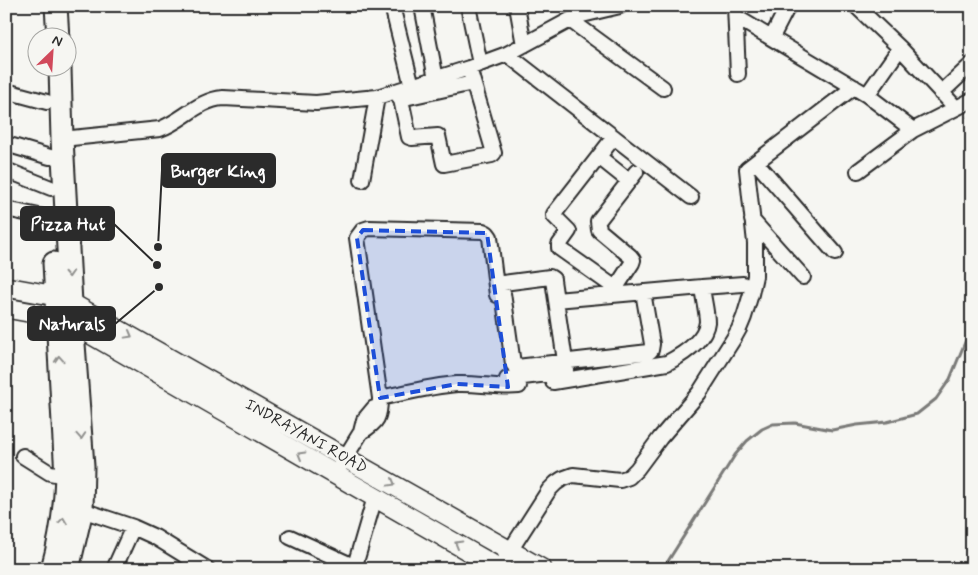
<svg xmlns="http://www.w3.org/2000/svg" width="978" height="575" font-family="Mynerve,sans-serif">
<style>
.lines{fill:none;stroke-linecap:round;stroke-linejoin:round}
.stream{stroke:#7a7a78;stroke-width:3}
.minor-casing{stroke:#2b2b2b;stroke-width:18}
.major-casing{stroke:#2b2b2b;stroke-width:22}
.highway-casing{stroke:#2b2b2b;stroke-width:25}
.path{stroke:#2b2b2b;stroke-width:2;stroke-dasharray:1 4;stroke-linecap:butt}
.minor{stroke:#f6f6f2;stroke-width:14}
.major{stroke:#f6f6f2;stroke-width:19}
.highway{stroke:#f6f6f2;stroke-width:21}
.oneway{stroke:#90908e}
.marked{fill:#1d4ed8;fill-opacity:0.2;stroke:#1d4ed8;stroke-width:4;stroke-dasharray:10 6;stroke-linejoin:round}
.labels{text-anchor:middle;stroke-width:4.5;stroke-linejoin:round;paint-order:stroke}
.street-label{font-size:16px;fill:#2b2b2b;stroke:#f6f6f2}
.leader{fill:none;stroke:#2b2b2b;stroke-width:2}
.callout-dot{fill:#2b2b2b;stroke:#f6f6f2;stroke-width:2}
.callout{fill:#2b2b2b;stroke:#2b2b2b;stroke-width:2}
.callout-label{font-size:18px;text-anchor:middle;font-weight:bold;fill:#fff}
</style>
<rect width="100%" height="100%" fill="#f6f6f2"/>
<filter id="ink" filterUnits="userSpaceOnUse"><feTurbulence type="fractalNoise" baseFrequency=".02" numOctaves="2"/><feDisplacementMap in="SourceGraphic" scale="10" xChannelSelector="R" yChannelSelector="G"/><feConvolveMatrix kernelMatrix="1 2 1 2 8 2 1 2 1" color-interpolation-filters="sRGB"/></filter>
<g filter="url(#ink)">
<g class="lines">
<path class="stream" d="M663,569L735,455L747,441L762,429L773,424L795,423L832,430L857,425L887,422L917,414L936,399L950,379L972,325"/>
<defs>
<path id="minor" d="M392,6L412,86
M422,6L436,79
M468,6L480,64
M517,6L524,45
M735,6L738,74
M856,6L900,48L956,108
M736,17L867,95L913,130L972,100
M570,20L663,88
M772,37L788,6
M507,54L691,197
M399,90L409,137L412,138L438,136L444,164L492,155L494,153L469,68
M6,91L47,102
M941,93L972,64
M867,95L900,48
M400,99L473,83
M614,137L554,214V216L569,231L559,245V248L614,287L617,286L632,263L633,260L630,256L599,230L598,221L636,172
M62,139L160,129C183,121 198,100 223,98L316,103L377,97L469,68L507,54L570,20L582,15L620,6
M6,144L50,157
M599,157L629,181
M756,162L835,253
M6,170L51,188
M858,171L913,130
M362,180L377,97
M6,209L53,219
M752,220L803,277
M556,300L702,287
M507,379L564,372L566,370L565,361L553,280V279L550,277L503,283L502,286L513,364L515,366L517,367L649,352L651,350L652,344L643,292
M553,382L667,363C682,355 705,341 707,322C707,312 703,297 702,287L743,284
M380,398L357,238L363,230L369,228L483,231L487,233L490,237L497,295
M361,432C378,422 380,417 380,398C405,393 431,386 457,384C478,383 499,388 519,386
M23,456L50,473L66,476
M340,466L361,432L364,420L374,408L379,407
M82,510L133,527L155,537L207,569
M290,537L360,569
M499,568L549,490L556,483L562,479L573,475L620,480L629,477L637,469L660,438L699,393L734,338L739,329L744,317L751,294L755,276V243L747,169L854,87
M114,569L133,527
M354,569L375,497"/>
<path id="major" d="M6,287L56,296L71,303L542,569
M6,308L39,314L73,324L500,569"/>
<path id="highway" d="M56,6L58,38
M60,68L62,139L71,303L83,466L82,510L68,569
M52,569C61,537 65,509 66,476L54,263"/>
</defs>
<use href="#minor" class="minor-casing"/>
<use href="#major" class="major-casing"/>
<use href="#highway" class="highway-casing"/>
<path class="path" d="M966,116L972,120"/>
<use href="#minor" class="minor"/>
<use href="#major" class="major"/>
<use href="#highway" class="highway"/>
</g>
<defs><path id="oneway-chevron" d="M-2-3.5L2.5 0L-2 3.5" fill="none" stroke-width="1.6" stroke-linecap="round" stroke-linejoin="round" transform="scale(1.25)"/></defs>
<g class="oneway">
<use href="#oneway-chevron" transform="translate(69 274) rotate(87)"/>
<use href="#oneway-chevron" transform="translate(129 335) rotate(29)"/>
<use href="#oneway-chevron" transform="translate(59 359) rotate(-94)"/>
<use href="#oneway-chevron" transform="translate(81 436) rotate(86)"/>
<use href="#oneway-chevron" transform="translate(301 455) rotate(-150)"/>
<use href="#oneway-chevron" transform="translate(392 483) rotate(29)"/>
<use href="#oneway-chevron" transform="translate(63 521) rotate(-82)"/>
<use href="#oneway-chevron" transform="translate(458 544) rotate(-150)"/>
</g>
</g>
<path class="marked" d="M363,230L487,233L508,387L457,384L380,398L357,238Z"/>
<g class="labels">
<g class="street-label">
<text transform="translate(307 435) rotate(29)" y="6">INDRAYANI ROAD</text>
</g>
</g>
<path class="leader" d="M158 247L162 170M157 265L114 224M159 287L115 324"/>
<g class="callout-dot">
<circle cx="158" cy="247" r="5"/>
<circle cx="157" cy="265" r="5"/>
<circle cx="159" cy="287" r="5"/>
</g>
<g class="callout">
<rect x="162" y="154" width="113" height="33" rx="5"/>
<rect x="21" y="207" width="93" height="33" rx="5"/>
<rect x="28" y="307" width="87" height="33" rx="5"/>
</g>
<g class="callout-label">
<text x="218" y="177">Burger King</text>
<text x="68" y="230">Pizza Hut</text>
<text x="72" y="330">Naturals</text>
</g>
<rect width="978" height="575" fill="none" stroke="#f6f6f2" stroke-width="25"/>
<rect x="12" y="12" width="953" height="550" fill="none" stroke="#2b2b2b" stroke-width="2" filter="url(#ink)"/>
<g transform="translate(52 52) rotate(25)"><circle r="24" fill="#f6f6f2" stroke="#a5a5a2"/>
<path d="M0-4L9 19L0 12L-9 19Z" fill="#d1495b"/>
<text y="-8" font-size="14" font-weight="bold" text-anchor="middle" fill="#2b2b2b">N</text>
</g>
</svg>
